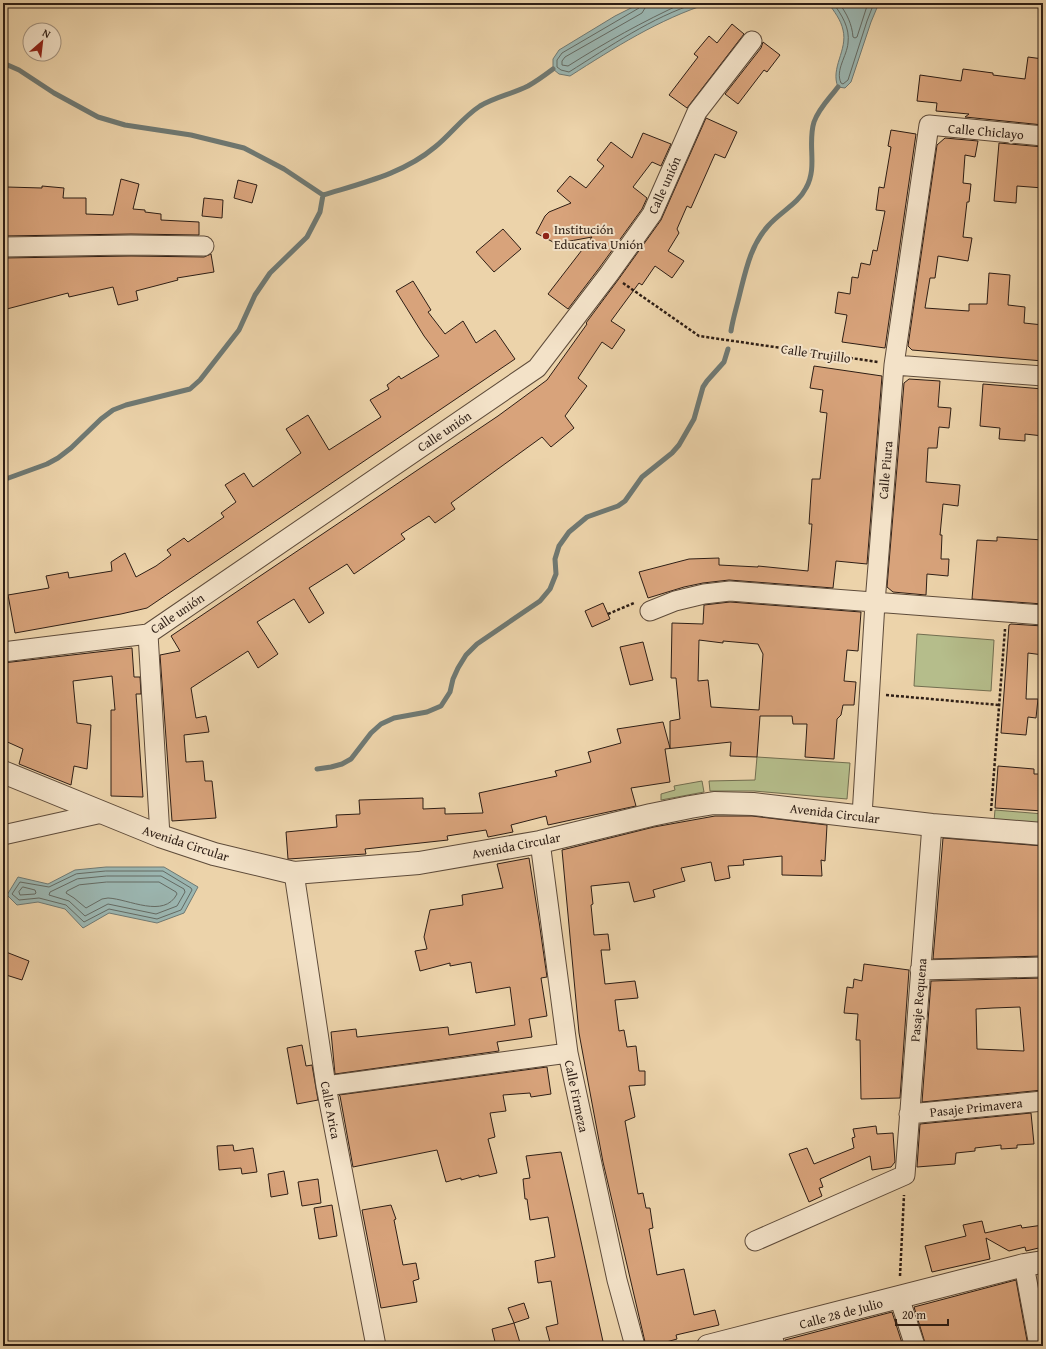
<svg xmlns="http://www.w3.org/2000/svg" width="1046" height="1349" font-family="'Gentium Book Plus',serif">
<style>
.green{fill:#b5bd8b;stroke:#726e50}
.water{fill:#9bb6b1;stroke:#6f7973}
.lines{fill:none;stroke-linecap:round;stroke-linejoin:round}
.shore{stroke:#646a63;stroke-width:1}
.stream{stroke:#6f7973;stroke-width:5}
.building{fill:#d8a37b;stroke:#2e1e15;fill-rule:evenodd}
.minor-casing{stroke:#5e4b3a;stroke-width:21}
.tertiary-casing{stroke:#5e4b3a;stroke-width:24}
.path{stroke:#2e1e15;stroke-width:2.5;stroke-dasharray:3 2;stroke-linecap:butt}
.minor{stroke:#f3e2c8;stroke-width:19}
.tertiary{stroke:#f3e2c8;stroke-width:22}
.poi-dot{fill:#8f2418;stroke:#f3e2c8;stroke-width:1.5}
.labels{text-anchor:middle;stroke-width:4;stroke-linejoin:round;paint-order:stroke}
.street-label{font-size:13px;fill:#2e1e15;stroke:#f3e2c8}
.poi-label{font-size:13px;fill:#2e1e15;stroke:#f3e2c8;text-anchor:start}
</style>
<rect width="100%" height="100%" fill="#ecd3aa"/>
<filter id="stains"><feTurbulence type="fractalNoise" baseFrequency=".005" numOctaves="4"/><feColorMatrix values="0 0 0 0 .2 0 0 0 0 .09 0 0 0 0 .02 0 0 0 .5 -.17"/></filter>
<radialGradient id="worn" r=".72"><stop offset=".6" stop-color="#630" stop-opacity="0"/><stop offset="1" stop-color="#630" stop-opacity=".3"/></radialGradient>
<path class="green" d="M917,634L994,640L991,691L914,686Z
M757,757L850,763L847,799L754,791H710L709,781L755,780Z
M702,781L704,792L661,800V794L675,790L674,786Z
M995,810L1043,814V825L994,821Z"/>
<path class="water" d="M641,3H710C659,19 614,48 570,76L559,74L553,69V59L559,50L615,16Z
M828,3H879L871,22L851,82L845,88L838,87C830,68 848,50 843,30C841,20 834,11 828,3Z
M106,867H164L198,887L184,913L157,923L109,913L83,928L65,909L38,902L17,905L7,895L18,877L48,884L75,870Z"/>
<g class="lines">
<path class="shore" d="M641,3L639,8L562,53L557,60V67L561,70L569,72C609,47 652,17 697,3
M646,3L645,8L642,13L565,57L562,61V65L568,66C606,42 642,22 683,3
M833,3C842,15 850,28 848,43C847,56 835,70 841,83L843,84L848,80L867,21L874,3
M839,3C847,14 852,24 853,37L855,38L857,37L868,3
M106,871H163L191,888L192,890L181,910L157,919L109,909L84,922L66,905L39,898L19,900L12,894L20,882L49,887L76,874Z
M107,876H161L184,889L185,892L177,906L156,914L108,904L85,916L69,901L49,895L50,892L77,879Z
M107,882H159L176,892L177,894C164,919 129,899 108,898L102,899L86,908L74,898L66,893L67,891L79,885Z
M23,887L35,890L36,893L35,894L20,895L19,892Z"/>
<path class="stream" d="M3,63L19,70L54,93L98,117L125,125L191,135L244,148L284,169L323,195C362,183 403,174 435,147C451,134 463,117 480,106C495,97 512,94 528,86C537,81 545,75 553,69
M731,331C733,318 737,306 740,293C746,269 751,245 768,226C780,212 798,204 806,188C818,167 807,144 814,122C819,108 829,99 838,87
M3,480L47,464L58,458L71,448L101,419L113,410L126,405L190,389L200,380L239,330L255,295L270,273L307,237L320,212L323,195
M317,769L331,767L342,764L351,759L371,733L381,724L394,718L427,712L441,706L450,692L453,679L458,668L466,655L477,644L540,601L550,589L556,574L555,559L559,546L569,532L587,517L618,506L625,501L642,477L672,453L679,445L694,419L703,387L707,381L724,362L728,349"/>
</g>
<path class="building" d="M732,24L744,34L687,108L669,95L698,57L694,54L709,36L717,43Z
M763,42L780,55L767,72L764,70L738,104L725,94L761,48Z
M1028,57L1043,59V125L965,117L969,114L936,111L937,103L917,101L920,75L961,81L963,69L993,73V75L1025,79Z
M706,118L737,132L725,158L715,154L691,208L687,206L677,229L679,233L668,251L684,261L672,278L655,266L642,285L639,283L611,321L625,330L612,349L602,342L578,378L587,386L565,416L574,428L551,447L542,437L451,503L455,509L435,523L429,516L401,534L405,539L354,574L347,564L309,588L324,613L309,623L294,599L257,622L278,654L258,668L248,651L191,688L196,718L206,716L209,732L184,735L186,762L203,761L205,781H212L216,818L172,821L160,655L180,651L171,636L425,465L498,416L547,380L587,324L586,323L618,280L661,220Z
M891,130L916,134L885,348L842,342L847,315L835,313L838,292L850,294L852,277L858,278L861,263L870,265L873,250L877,251L885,211L876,210L879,187L884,188L891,147L888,146Z
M643,133L671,144L661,166L652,162L633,187L647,198L642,209L600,267L568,309L548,294L592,237L559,243L553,242L536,233L545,216L549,212L571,203L557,191L570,176L586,188L604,166L597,160L611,142L632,158Z
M945,138L978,141L975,157L965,155L963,183L971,184L969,202H967L963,237L972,238L968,261L938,256L935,278H930L925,308L969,311V304H987L989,273L1010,275L1008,305L1025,307L1024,323L1043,325V361L912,350L908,346L937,145Z
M999,143L1043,147V188L1017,186L1016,203L994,201Z
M121,179L139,184L133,209L145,210V212L161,214V220L199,222V235L131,234L3,236V203L6,204L7,187L42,188V186L64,188L63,198H86V214L113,215Z
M238,180L257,185L252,203L234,198Z
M204,198L223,200L222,218L202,216Z
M503,229L521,249L494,272L476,252Z
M211,254L214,272L177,278L178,280L136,291L138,300L118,305L113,287L69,297L68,293L3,310V258L131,256L204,257Z
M413,281L431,310L428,312L445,334L463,321L476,343L495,330L515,359L147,608L121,614L15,633L8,595L49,588L46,576L68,572L69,578L112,571L111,562L125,553L136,577L156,566L171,555L167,550L184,538L188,542L224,517L221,513L236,502L225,485L244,473L253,487L301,453L286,429L308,415L329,450L381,417L370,400L389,389L387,385L399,376L401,379L439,356L424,336L396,291Z
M814,366L882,376L867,564L836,561L833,588L729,580L703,583L684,587L648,598L639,572L689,559L719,558V565L758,567V566L808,571L812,524H809L812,479H820L827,413L820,412L823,390L810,388Z
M909,379L940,381L938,407L951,408L949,428L939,427L937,448H928L926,482L960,485L958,506L943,504L940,535H942L941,559H949L948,576L927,574L926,595L893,592L887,587L904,383Z
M983,384L1043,389V436L1025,434V441L999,439L1000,428L980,426Z
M997,537L1043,540V604L972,599L977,540L997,541Z
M730,602L861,612L858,651L847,650L844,681L856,682L854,705H843L841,715L837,719L834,759L805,757L807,724H793L792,716H760L757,757L730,756L731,742L665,749L670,782L631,788L636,806L548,825L546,816L511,825L513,832L488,837L486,830L447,836L448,840L365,849L366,854L288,859L286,832L337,827L336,815L360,814L359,800L423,798V809L445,808V814L483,813L479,793L557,776L555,771L591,762L588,752L621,743L617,729L663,722L670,748V721L680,719L676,678H671L672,623L703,624L704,605ZM699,640L723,643V641L758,644L763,654L759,710L711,707L708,680L698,681Z
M603,603L610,619L592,627L585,611Z
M1011,624L1043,626V655L1028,653L1026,699H1038L1036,718L1028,717L1026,735L1001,733L1009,625Z
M643,642L653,680L630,685L620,647Z
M132,648L134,677H140L141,694H136L143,797L111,796V710H115L112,676L73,681L77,723L91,725L87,769L74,766L71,785L19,764L23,749L3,740V663Z
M998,766L1034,769V774H1043V811L995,808Z
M715,816H752L827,825L825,861L821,860L822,876L782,875V856L743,860L744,865L728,866L730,878L715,881L711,862L681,868L685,881L653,890L655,897L634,902L629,882L591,886L593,904L591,905L594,935L608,934L610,950H601L605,984L635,981L638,998L615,1000L619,1031L624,1030L627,1047L636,1046L639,1071H645V1085L629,1086L635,1117L625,1121L638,1194L643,1193L646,1208H650L653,1228L649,1229L657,1275L684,1269L694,1315L715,1310L719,1325L676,1335L677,1339L652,1346L645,1342L603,1162L586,1071L579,1033L562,850L654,827Z
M943,838L1043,846V956L933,959Z
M529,858L539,921L547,977L541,978L547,1016L529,1019L532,1037L497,1042L499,1051L335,1074L331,1032L356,1029L357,1037L448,1027L449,1035L515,1025L510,987L476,993L471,962L450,966V963L420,971L415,951L427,949L424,937L430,910L463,905L462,895L503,888L497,864Z
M6,952L29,961L22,980L3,974V962Z
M864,964L909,970L900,1098L861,1099L860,1040H856L858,1014L844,1013L847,987L853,988L854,979L862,981Z
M1041,978L1043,1005V1090L922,1102L931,981ZM1020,1007L1024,1051L977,1049L976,1009L993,1008Z
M302,1045L306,1066L312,1065L318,1100L297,1104L287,1048Z
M547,1067L551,1094L531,1097L530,1093L503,1095L506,1111L490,1113L495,1137L488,1139L497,1173L479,1177V1175L461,1180V1178L446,1182L437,1150L353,1167L340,1096L339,1095Z
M1031,1113L1034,1144L1017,1145V1148L1001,1149V1145L975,1148V1151L956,1153L955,1164L917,1167L920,1124Z
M876,1126L877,1134L893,1133L895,1162L891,1167L872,1170L870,1156L820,1179L823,1187L819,1188L822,1196L809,1202L789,1154L807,1148L814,1164L854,1148L852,1138L855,1137L853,1129Z
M233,1145L234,1151L253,1148L257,1172L242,1174L241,1168L219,1170L217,1146Z
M561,1152L575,1214L604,1346H551L546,1327L558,1324L551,1281L538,1283L535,1261L555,1257L548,1217L530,1220L527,1199H525L523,1179L530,1178L526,1156Z
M284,1171L288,1194L271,1197L268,1174Z
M318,1179L321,1203L302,1206L298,1182Z
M332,1205L337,1236L319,1239L314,1208Z
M391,1205L396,1219L394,1220L403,1265L416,1263L419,1279L413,1281L417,1302L381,1308L362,1210Z
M982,1221L985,1233L1021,1225L1022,1228L1043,1225V1247L1026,1251L1025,1247L1009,1251L986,1238L990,1259L932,1272L925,1246L966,1236L963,1225Z
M1016,1280L1028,1346H926L914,1307Z
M524,1303L529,1318L514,1323L508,1308Z
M892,1312L903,1346H786L785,1340Z
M514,1323L521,1346H496L492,1329Z"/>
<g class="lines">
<defs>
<path id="minor" d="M3,247L131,245L204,246
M894,365L1043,376
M650,611L675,601L704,594L730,591L1043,615
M148,634L160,836
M3,652L148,634L537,368L609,274L652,214L697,112L752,41
M862,816L875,603L894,365L929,125L1043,136
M3,835L102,813
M540,842L568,1053L617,1280L635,1346
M294,873L326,1086L376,1346
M920,970L1043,967
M326,1086L568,1053
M909,1114L1043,1101
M755,1241L905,1175L932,825
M1024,1265L1039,1346
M899,1297L915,1346
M771,1331L775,1346"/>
<path id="tertiary" d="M3,772L160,836L214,854L294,873L419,863L540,842L651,815L690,807L714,803L753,804L932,825L1043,834
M708,1346L1024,1265L1043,1262"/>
</defs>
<use href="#minor" class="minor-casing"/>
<use href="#tertiary" class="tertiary-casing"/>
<path class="path" d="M623,283L699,336L878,362
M608,614L634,603
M886,695L999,705
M991,811L1005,629
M900,1276L904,1195"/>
<use href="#minor" class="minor"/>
<use href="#tertiary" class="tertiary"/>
</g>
<circle class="poi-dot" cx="546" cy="236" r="4"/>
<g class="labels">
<g class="street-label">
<text transform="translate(986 131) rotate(5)" y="5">Calle Chiclayo</text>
<text transform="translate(664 185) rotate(-66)" y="5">Calle unión</text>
<text transform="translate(816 353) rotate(8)" y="5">Calle Trujillo</text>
<text transform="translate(444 431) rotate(-34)" y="5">Calle unión</text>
<text transform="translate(885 470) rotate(-85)" y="5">Calle Piura</text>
<text transform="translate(177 613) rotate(-34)" y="5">Calle unión</text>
<text transform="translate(835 813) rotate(7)" y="5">Avenida Circular</text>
<text transform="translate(186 843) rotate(18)" y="5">Avenida Circular</text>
<text transform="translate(516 845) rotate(-11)" y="5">Avenida Circular</text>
<text transform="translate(918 1000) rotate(-85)" y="5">Pasaje Requena</text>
<text transform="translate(577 1096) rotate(78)" y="5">Calle Firmeza</text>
<text transform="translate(976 1107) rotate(-6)" y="5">Pasaje Primavera</text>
<text transform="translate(331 1110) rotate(79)" y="5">Calle Arica</text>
<text transform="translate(841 1313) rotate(-15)" y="5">Calle 28 de Julio</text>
</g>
<g class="poi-label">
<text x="554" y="234">Institución<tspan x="554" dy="15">Educativa Unión</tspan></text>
</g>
</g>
<rect width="1046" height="1349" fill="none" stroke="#ecd3aa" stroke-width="16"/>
<rect x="4" y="4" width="1038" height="1341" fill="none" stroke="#2e1e15" stroke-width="2"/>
<rect x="8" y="8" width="1030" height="1333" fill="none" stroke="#2e1e15"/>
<g transform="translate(42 42) rotate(28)"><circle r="19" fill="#f3e2c8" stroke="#a49480"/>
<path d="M0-3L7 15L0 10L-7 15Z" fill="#8f2418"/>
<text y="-6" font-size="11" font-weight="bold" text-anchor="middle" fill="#2e1e15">N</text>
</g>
<path d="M896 1319v6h52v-6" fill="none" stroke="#2e1e15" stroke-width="2"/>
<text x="902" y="1319" font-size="12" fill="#2e1e15" stroke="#f3e2c8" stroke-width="3" paint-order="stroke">20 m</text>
<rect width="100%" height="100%" filter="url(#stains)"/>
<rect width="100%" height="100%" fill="url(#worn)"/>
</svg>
